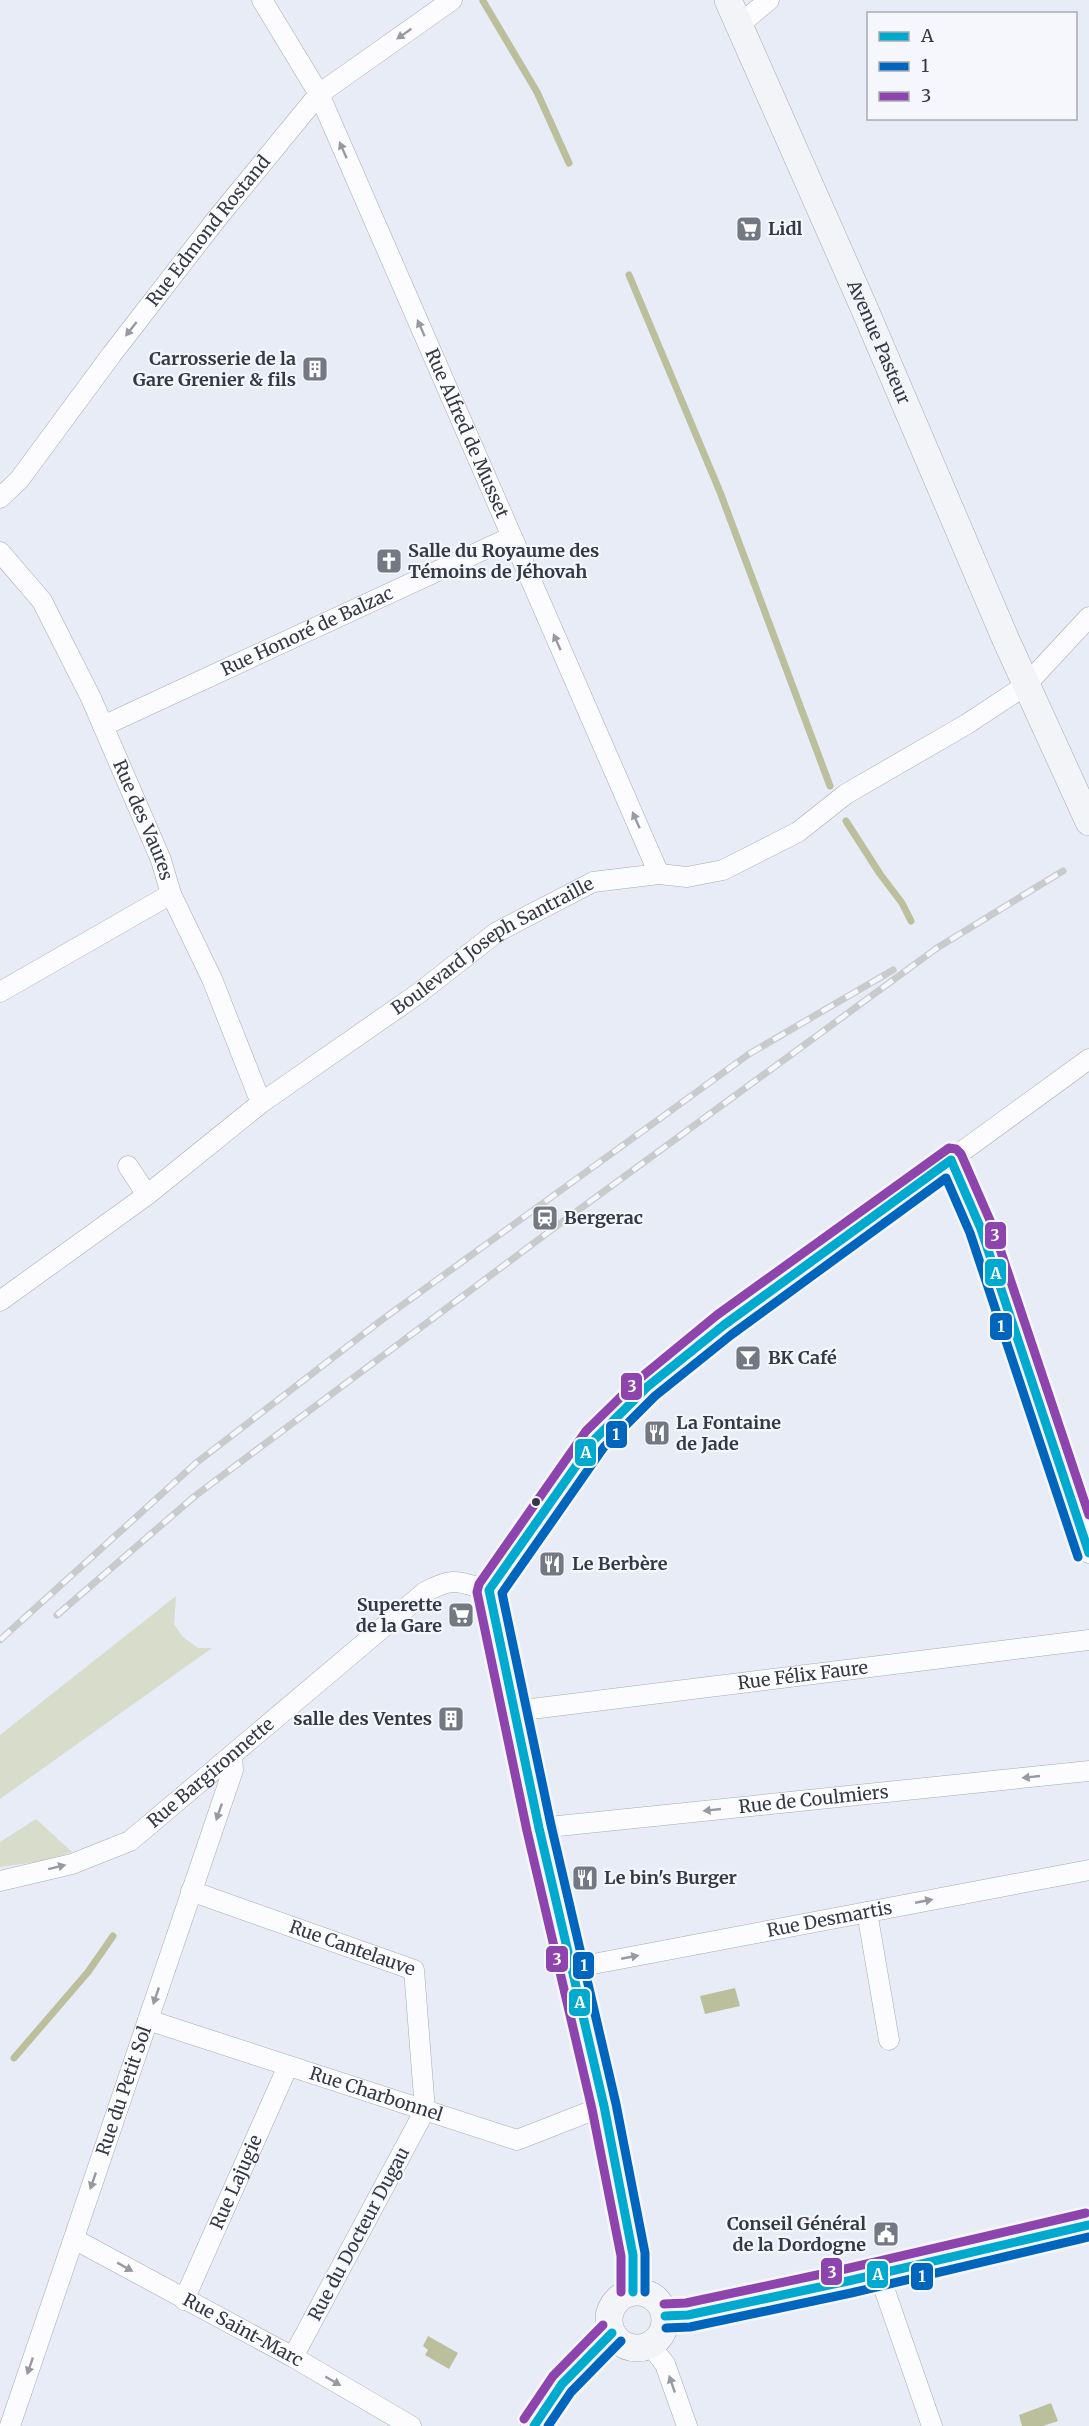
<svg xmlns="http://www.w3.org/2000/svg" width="1089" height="2426" font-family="Merriweather,serif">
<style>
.green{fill:#d8dccb}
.water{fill:#bbbf9b}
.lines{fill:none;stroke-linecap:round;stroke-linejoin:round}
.stream{stroke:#bbbf9b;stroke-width:7}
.minor-casing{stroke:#a5aab3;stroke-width:21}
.secondary-casing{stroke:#a5aab3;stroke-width:28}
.minor{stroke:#fcfcfe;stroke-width:20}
.secondary{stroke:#f2f4f8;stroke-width:27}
.rail-casing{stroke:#c9cacc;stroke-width:7}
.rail{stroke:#f5f7fd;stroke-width:4.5;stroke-dasharray:14;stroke-linecap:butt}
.bus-1-casing{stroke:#f5f7fd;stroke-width:14}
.bus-2-casing{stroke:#f5f7fd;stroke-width:14}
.bus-3-casing{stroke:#f5f7fd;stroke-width:14}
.bus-1{stroke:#00a9ce;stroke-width:9}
.bus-2{stroke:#0065bd;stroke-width:9}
.bus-3{stroke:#8e44ad;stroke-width:9}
.oneway{fill:#989aa2}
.bus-dot{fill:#343945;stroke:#f5f7fd;stroke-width:2}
.labels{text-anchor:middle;stroke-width:4.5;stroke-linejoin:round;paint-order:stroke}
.poi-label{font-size:18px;font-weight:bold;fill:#343945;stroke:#f5f7fd;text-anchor:start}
.street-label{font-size:18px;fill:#343945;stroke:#f5f7fd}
.line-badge{stroke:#f5f7fd;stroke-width:2}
.badge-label{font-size:16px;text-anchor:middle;font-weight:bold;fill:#fff}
</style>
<rect width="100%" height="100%" fill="#e8ecf6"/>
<path class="green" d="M176,1596L174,1624L183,1637L198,1648H212L0,1799V1735Z
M36,1819L72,1852L42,1861L0,1867V1842Z"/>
<path class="water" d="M735,1988L740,2006L705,2014L700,1996Z
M428,2336L458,2353L449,2369L425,2355L428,2350L423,2346Z
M1051,2403L1058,2421L1043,2426H1022L1019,2415Z"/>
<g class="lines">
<path class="stream" d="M483,1L537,92L569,163
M629,275L720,492L830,786
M846,821L880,874L902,903L911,921
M14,2058L88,1972L113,1936"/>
<defs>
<g id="minor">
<path id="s1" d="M262,0L319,94L659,874"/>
<path d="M739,25L769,0"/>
<path id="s2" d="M0,498L19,480L112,354L215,221L319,94L452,0"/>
<path id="s3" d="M0,552L42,601L91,698L161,860L171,894L212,979L261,1103"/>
<path id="s4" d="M103,726L511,537"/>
<path d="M0,992L171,894"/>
<path d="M951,1160L981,1229L1089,1553"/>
<path d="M128,1166L147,1195"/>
<path id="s5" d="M0,1301L147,1195L261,1103L419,993L497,932L593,882L659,874L687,877L723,870L798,832L846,794L967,724L1026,685L1089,617"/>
<path d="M489,1590L595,1439L647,1387L724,1325L1089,1059"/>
<path d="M489,1590L539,1828L604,2106L633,2255V2292"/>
<path id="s6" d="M515,1711L1089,1640"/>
<path id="s7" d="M539,1828L1089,1771"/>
<path id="s8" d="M0,1881L72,1864L130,1841L425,1592C456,1576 457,1582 489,1590"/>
<path id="s9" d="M191,1891L414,1970L425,2110L293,2357"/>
<path d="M867,1912L889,2040"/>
<path id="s10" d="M572,1968L1089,1870"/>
<path id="s11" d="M148,2020L517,2140L604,2106"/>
<path id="s12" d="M74,2239L293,2357L411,2426"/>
<path d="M879,2274L932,2426"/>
<path id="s13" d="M184,2300L288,2066"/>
<path d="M650,2345L665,2364L687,2426"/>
<path id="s14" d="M10,2426L233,1770L232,1756"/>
</g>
<g id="secondary">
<path id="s15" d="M728,0L865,310L1006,640L1089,822"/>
<circle cx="637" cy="2320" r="28"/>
<path d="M665,2316L688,2315L848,2281L1089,2225"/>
<path d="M534,2426L562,2384L612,2333"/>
</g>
</defs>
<use href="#minor" class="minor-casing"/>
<use href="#secondary" class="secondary-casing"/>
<use href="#minor" class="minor"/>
<use href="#secondary" class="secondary"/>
<defs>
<path id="rail" d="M57,1615L195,1496L558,1225L937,948L1063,871
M0,1640L196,1463L383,1319L749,1054L893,970"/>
</defs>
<use href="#rail" class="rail-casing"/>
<use href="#rail" class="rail"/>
<defs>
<path id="bus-1" d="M633,2292V2255L604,2106L539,1828L489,1590L595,1439L647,1387L724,1325L951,1160L981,1229L1089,1553
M665,2316L688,2315L848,2281L1089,2225
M534,2426L562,2384L612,2333"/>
<path id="bus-2" d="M645,2292V2253L616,2104L551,1825L502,1593L604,1447L655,1396L731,1335L946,1178L970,1233L1078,1557
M666,2328L690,2327L851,2293L1089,2237
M548,2426L571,2392L621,2341"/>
<path id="bus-3" d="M621,2292V2256L592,2109L527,1831L477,1592L479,1584L586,1431L639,1379L717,1315L949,1148L956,1149L961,1154L992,1225L1089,1515
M664,2304L686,2303L845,2269L1086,2213
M524,2419L553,2376L603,2325"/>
</defs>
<use href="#bus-1" class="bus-1-casing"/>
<use href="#bus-2" class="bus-2-casing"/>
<use href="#bus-3" class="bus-3-casing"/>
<use href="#bus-1" class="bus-1"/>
<use href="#bus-2" class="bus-2"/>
<use href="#bus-3" class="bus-3"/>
</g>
<defs><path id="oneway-solid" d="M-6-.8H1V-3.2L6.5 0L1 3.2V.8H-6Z" transform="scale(1.5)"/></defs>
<g class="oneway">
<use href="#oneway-solid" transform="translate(404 34) rotate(145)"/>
<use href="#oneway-solid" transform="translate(343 150) rotate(-114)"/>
<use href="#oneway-solid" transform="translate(421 328) rotate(-114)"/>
<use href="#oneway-solid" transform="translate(131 329) rotate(128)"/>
<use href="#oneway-solid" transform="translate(557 642) rotate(-114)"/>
<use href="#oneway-solid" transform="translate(636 820) rotate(-114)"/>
<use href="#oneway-solid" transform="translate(1031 1777) rotate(174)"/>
<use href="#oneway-solid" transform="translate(712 1810) rotate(174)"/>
<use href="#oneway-solid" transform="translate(219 1812) rotate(109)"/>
<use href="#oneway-solid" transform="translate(57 1867) rotate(-14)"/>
<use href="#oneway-solid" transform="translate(924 1901) rotate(-11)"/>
<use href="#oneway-solid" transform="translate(630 1957) rotate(-11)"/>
<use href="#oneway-solid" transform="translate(156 1996) rotate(109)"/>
<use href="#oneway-solid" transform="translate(93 2181) rotate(109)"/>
<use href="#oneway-solid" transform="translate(125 2267) rotate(29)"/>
<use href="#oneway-solid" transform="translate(30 2366) rotate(109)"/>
<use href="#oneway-solid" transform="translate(333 2381) rotate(30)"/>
<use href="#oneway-solid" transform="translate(672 2384) rotate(-109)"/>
</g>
<defs>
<symbol id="supermarket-square" viewBox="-11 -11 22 22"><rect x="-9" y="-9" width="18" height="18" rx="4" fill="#737883" stroke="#f5f7fd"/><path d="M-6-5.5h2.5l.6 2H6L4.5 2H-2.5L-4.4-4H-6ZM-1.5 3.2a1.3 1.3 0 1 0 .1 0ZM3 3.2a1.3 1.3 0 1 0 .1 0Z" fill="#fff"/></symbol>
<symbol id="building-square" viewBox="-11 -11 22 22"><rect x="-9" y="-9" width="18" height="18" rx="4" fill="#737883" stroke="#f5f7fd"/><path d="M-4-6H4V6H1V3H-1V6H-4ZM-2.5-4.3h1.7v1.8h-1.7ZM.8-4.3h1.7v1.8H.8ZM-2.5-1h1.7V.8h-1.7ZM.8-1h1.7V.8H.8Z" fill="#fff"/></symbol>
<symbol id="church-square" viewBox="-11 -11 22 22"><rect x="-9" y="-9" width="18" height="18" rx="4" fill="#737883" stroke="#f5f7fd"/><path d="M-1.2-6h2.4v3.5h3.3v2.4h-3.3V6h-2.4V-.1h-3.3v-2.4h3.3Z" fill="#fff"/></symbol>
<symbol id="station-square" viewBox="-11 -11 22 22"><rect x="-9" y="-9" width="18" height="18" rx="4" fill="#737883" stroke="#f5f7fd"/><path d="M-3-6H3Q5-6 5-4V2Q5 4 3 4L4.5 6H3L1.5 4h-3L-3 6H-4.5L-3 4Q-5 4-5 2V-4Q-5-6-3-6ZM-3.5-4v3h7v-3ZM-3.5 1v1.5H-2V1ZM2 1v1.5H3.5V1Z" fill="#fff"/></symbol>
<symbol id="bar-square" viewBox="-11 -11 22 22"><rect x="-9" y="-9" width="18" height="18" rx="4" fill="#737883" stroke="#f5f7fd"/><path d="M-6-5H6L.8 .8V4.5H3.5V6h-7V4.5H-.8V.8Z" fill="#fff"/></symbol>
<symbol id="restaurant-square" viewBox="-11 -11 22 22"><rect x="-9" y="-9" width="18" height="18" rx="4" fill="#737883" stroke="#f5f7fd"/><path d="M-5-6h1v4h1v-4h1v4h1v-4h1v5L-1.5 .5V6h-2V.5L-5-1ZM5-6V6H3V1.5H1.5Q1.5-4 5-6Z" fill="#fff"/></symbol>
<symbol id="civic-square" viewBox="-11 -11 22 22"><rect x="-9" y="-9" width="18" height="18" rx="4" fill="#737883" stroke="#f5f7fd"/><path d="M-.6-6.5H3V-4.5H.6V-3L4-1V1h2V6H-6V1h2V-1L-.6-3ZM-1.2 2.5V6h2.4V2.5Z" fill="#fff"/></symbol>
</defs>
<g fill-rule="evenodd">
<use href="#supermarket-square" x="734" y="214" width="30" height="30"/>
<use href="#building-square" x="300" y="354" width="30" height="30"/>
<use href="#church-square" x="374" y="546" width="30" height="30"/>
<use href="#station-square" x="530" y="1203" width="30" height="30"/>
<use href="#bar-square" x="733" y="1343" width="30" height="30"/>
<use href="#restaurant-square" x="642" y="1418" width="30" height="30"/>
<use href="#restaurant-square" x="537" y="1549" width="30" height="30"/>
<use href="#supermarket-square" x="446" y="1600" width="30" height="30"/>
<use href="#building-square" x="436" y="1704" width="30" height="30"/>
<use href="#restaurant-square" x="570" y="1863" width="30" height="30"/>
<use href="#civic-square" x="871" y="2219" width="30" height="30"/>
</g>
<circle class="bus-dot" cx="536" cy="1502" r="5"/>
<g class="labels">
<g class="poi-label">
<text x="768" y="235">Lidl</text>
<text x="296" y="365" text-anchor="end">Carrosserie de la<tspan x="296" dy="21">Gare Grenier &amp; fils</tspan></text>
<text x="408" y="557">Salle du Royaume des<tspan x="408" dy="21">Témoins de Jéhovah</tspan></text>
<text x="564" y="1224">Bergerac</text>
<text x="768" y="1364">BK Café</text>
<text x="676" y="1429">La Fontaine<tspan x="676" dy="21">de Jade</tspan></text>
<text x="572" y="1570">Le Berbère</text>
<text x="442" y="1611" text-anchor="end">Superette<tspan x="442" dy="21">de la Gare</tspan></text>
<text x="432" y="1725" text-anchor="end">salle des Ventes</text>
<text x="604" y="1884">Le bin's Burger</text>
<text x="866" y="2230" text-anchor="end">Conseil Général<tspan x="866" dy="21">de la Dordogne</tspan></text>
</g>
<g class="street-label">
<text dy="6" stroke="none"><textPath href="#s2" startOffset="339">Rue Edmond Rostand</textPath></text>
<text dy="6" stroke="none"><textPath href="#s15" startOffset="374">Avenue Pasteur</textPath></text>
<text dy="6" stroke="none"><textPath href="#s1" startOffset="480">Rue Alfred de Musset</textPath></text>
<text dy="6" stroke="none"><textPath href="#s4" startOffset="225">Rue Honoré de Balzac</textPath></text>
<text dy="6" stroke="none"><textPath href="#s3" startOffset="306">Rue des Vaures</textPath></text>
<text dy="6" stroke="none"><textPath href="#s5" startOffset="608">Boulevard Joseph Santraille</textPath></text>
<text dy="6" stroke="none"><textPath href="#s6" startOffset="290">Rue Félix Faure</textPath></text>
<text dy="6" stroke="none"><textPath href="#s8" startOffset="242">Rue Bargironnette</textPath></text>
<text dy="6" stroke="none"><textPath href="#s7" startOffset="276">Rue de Coulmiers</textPath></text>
<text dy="6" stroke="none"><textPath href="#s10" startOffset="262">Rue Desmartis</textPath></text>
<text dy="6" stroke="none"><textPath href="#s9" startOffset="171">Rue Cantelauve</textPath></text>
<text dy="6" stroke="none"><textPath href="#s14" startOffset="354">Rue du Petit Sol</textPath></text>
<text dy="6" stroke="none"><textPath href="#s11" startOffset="240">Rue Charbonnel</textPath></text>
<text dy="6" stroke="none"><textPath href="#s13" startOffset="129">Rue Lajugie</textPath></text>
<text transform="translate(359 2234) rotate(-62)" y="6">Rue du Docteur Dugau</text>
<text dy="6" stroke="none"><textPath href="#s12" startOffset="192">Rue Saint-Marc</textPath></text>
</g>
</g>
<g class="line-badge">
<rect x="984" y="1221" width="23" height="29" rx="6" fill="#8e44ad"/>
<rect x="984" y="1258" width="23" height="29" rx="6" fill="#00a9ce"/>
<rect x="989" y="1312" width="24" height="29" rx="6" fill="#0065bd"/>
<rect x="620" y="1372" width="23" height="29" rx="6" fill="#8e44ad"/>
<rect x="605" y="1420" width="23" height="29" rx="6" fill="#0065bd"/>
<rect x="574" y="1438" width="23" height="29" rx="6" fill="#00a9ce"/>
<rect x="545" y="1945" width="24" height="28" rx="6" fill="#8e44ad"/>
<rect x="572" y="1951" width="23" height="29" rx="6" fill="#0065bd"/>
<rect x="568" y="1988" width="23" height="29" rx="6" fill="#00a9ce"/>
<rect x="820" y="2257" width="23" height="29" rx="6" fill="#8e44ad"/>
<rect x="866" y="2260" width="23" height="29" rx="6" fill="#00a9ce"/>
<rect x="910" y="2262" width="24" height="29" rx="6" fill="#0065bd"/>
</g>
<g class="badge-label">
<text x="995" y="1241">3</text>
<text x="996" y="1279">A</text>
<text x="1001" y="1332">1</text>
<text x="632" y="1392">3</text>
<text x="616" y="1440">1</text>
<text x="586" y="1458">A</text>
<text x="557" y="1965">3</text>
<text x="584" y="1971">1</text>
<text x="580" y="2008">A</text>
<text x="832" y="2278">3</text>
<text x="878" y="2280">A</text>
<text x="922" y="2282">1</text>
</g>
<rect x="867" y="12" width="210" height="108" fill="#f5f7fd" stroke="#a8abb3" stroke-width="1.5"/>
<rect x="879" y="32" width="30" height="9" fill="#00a9ce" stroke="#a8abb3" stroke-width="1.5"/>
<text x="921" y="42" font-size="18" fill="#343945">A</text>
<rect x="879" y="62" width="30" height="9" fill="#0065bd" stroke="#a8abb3" stroke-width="1.5"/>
<text x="921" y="72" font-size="18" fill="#343945">1</text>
<rect x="879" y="92" width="30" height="9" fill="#8e44ad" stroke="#a8abb3" stroke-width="1.5"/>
<text x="921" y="102" font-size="18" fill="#343945">3</text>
</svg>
